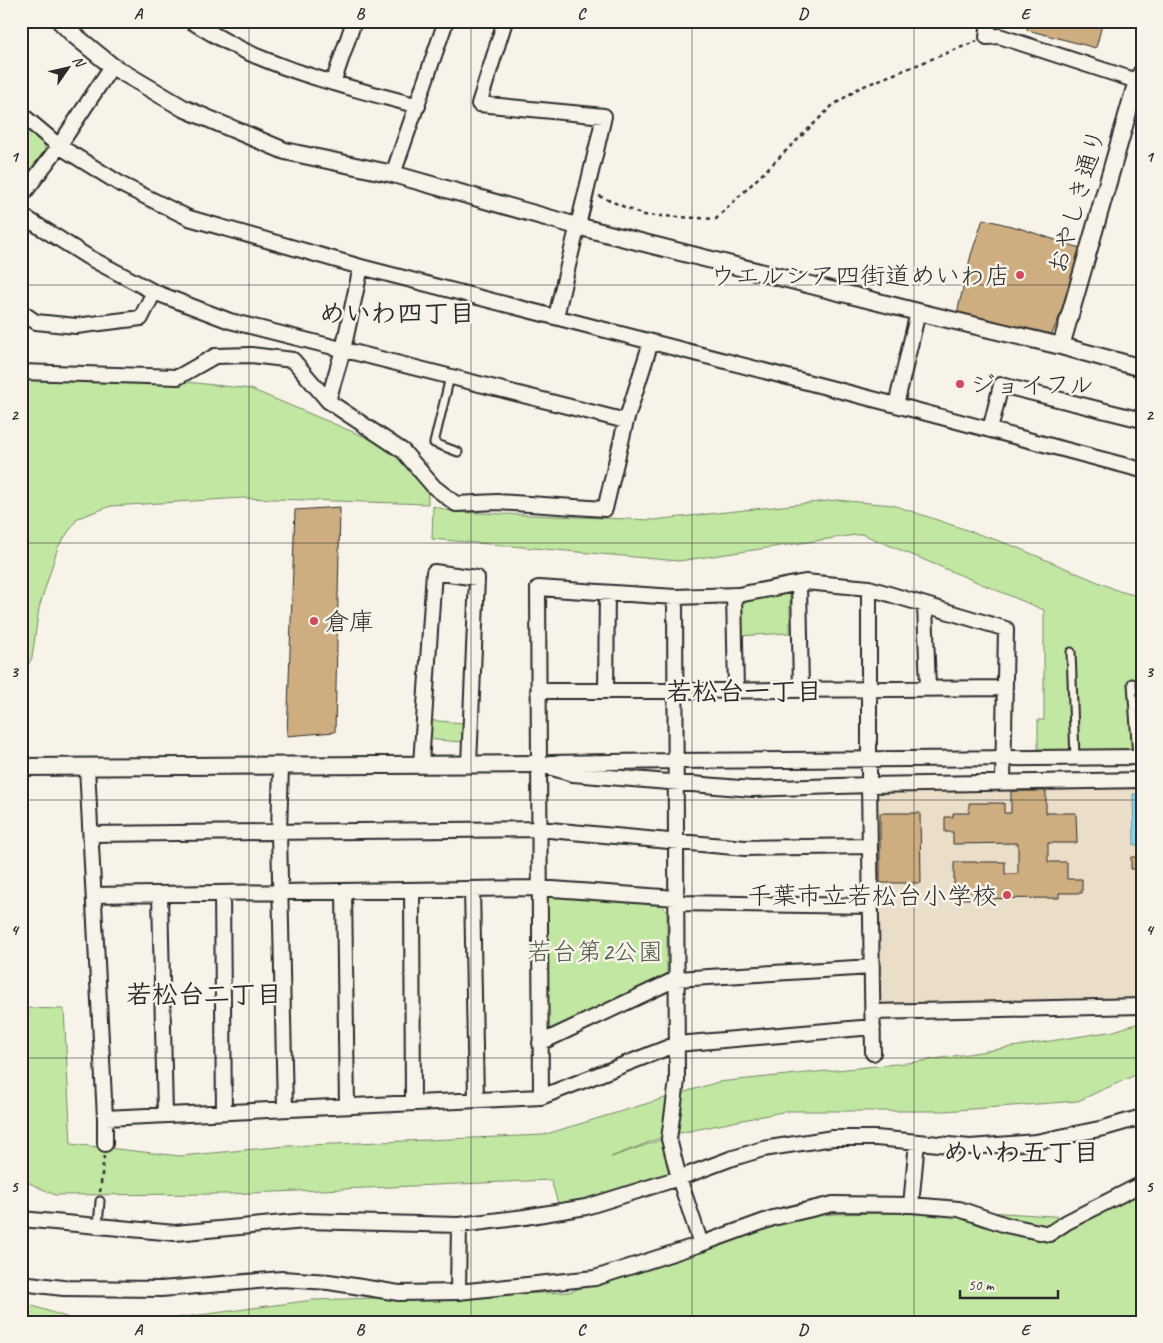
<svg xmlns="http://www.w3.org/2000/svg" width="1163" height="1343" font-family="Caveat,'Klee One',sans-serif">
<style>
.built{fill:#ebdec9}
.green{fill:#c1e7a2;stroke:#768966}
.water{fill:#8bd5eb;stroke:#65919e}
.building{fill:#ceae81;stroke:#2b2b2b}
.lines{fill:none;stroke-linecap:round;stroke-linejoin:round}
.service-casing{stroke:#2b2b2b;stroke-width:11}
.minor-casing{stroke:#2b2b2b;stroke-width:18}
.tertiary-casing{stroke:#2b2b2b;stroke-width:20}
.path{stroke:#2b2b2b;stroke-width:2.5;stroke-dasharray:4 4;stroke-linecap:butt}
.service{stroke:#f7f3e8;stroke-width:7}
.minor{stroke:#f7f3e8;stroke-width:14}
.tertiary{stroke:#f7f3e8;stroke-width:16}
.grid{fill:none;stroke:#2b2b2b;stroke-width:1;stroke-opacity:0.55}
.poi-dot{fill:#d1495b;stroke:#f7f3e8;stroke-width:2}
.labels{text-anchor:middle;stroke-width:5;stroke-linejoin:round;paint-order:stroke}
.street-label{font-size:25px;fill:#2b2b2b;stroke:#f7f3e8}
.poi-label{font-size:25px;fill:#2b2b2b;stroke:#f7f3e8;text-anchor:end}
.park-label{font-size:25px;fill:#505a49;stroke:#f7f3e8}
.neighbourhood-label{font-size:26px;font-weight:bold;fill:#2b2b2b;stroke:#f7f3e8}
.neatline{fill:none;stroke:#2b2b2b;stroke-width:2}
.grid-label{font-size:16px;text-anchor:middle;font-weight:bold;fill:#2b2b2b}
</style>
<rect width="100%" height="100%" fill="#f7f3e8"/>
<filter id="ink" filterUnits="userSpaceOnUse"><feTurbulence type="fractalNoise" baseFrequency=".02" numOctaves="2"/><feDisplacementMap in="SourceGraphic" scale="10" xChannelSelector="R" yChannelSelector="G"/><feConvolveMatrix kernelMatrix="1 2 1 2 8 2 1 2 1" color-interpolation-filters="sRGB"/></filter>
<g filter="url(#ink)">
<path class="built" d="M1142,783V1000L881,1003L874,995L872,794L880,786Z"/>
<path class="green" d="M21,121L44,141L45,150L21,182Z
M21,364L251,389L427,463L428,504L243,498L111,506L78,518L58,547L39,608L32,658L21,678Z
M837,500L893,505L1011,545L1119,591L1142,597V753H1044V749H1038V720H1044V610L862,534L679,561L432,539L433,506L454,512L653,520Z
M786,591L790,596V633L737,636L736,603L742,597Z
M426,720L464,723L462,742L425,739Z
M548,893L660,903L667,912V973L664,977L550,1031L542,1026L540,899Z
M21,1008L64,1009L71,1144L180,1156L287,1146L543,1135L718,1082L916,1062L1114,1031L1142,1022V1072L1078,1101L945,1111H787L665,1136L611,1157L666,1138L674,1170L671,1177L601,1199L559,1207L551,1180L228,1194L55,1195L21,1179Z
M1142,1194V1322H147L313,1300L569,1292L791,1215L973,1211L1068,1217Z
M21,1302L81,1322H21Z"/>
<path class="water" d="M1133,794H1142V845H1134Z"/>
<path class="building" d="M1029,21H1103L1096,48L1027,30Z
M983,219L1019,228L1080,248L1069,295L1051,336L957,313L971,255Z
M340,507L335,732L287,736L295,510Z
M1011,791H1046V813H1076L1077,843H1048V862H1067V879H1082V893H1059V898L954,899V862H1005V874H1018V843L953,844V832H945V817H953V813H969V803H1004V813H1011Z
M880,813H920L921,883H880Z
M1131,857H1142V869H1131Z"/>
<g class="lines">
<defs>
<path id="service" d="M450,377L434,443L458,452
M1071,652L1075,758
M1132,683L1137,757
M98,1226L100,1201"/>
<path id="minor" d="M191,21C215,36 240,50 266,60C315,80 367,92 418,106
M505,21L479,104L604,116C589,184 571,250 556,317
M989,21L987,37L999,36L1137,81
M333,83L354,21
M21,114L59,146L122,185L189,218L361,267L896,405L1142,470
M393,174L446,21
M21,197L59,146L112,66
M21,215L88,257L154,292L230,321L626,421
M21,312L36,322L76,326L141,318L154,292
M21,372L178,377L215,356L251,355L293,360L328,401L403,451L434,487L456,504L497,502L605,509L626,421L651,342
M328,401L343,350L361,267
M896,405L918,312
M990,430L1001,385L1142,420
M799,583L801,690
M869,588V785L873,1053
M734,595L736,690
M675,597L677,1081L669,1139L679,1178L701,1244
M925,605L928,688
M538,691H675L1005,688
M606,691L607,593
M550,763L675,761L1142,757
M421,764L434,572L477,578L469,764
M539,764L573,774L752,789L869,785L1142,780
M281,766L279,832L285,1109
M87,767L105,1118V1144
M91,834L539,829L745,848L870,846
M472,889L476,1100
M412,890L413,1103
M344,891L347,1106
M222,893L224,1112
M160,894L165,1115
M94,895L539,888L676,898
M676,903L871,906
M872,1012L1142,1006
M540,1043L676,979L872,967
M541,1097L538,588L675,597L738,595L805,582L869,588L1006,629L1003,782
M105,1118L541,1097L677,1044L873,1027
M911,1205L917,1142
M21,1219L175,1233L305,1221L459,1225L525,1217L586,1207L679,1178L730,1159L763,1149L833,1138H876L970,1147L1036,1142L1104,1128L1142,1117
M21,1283L63,1288L161,1289L282,1279L329,1282L399,1293L458,1292L595,1278L701,1244L773,1218L833,1204L911,1205L959,1209L1006,1225L1049,1234L1067,1222L1136,1187L1142,1186
M458,1292L459,1225"/>
<path id="tertiary" d="M60,21L74,35L112,66L183,108L285,151L393,174L577,226L918,312L1061,346L1142,368
M1061,346L1137,81L1142,72
M21,767L539,764"/>
</defs>
<use href="#service" class="service-casing"/>
<use href="#minor" class="minor-casing"/>
<use href="#tertiary" class="tertiary-casing"/>
<path class="path" d="M599,196L643,215L716,219L832,106L859,88L977,41
M100,1192L104,1156"/>
<use href="#service" class="service"/>
<use href="#minor" class="minor"/>
<use href="#tertiary" class="tertiary"/>
</g>
</g>
<path class="grid" d="M249,21V1322M471,21V1322M692,21V1322M914,21V1322M21,285H1142M21,543H1142M21,800H1142M21,1058H1142"/>
<g class="poi-dot">
<circle cx="1020" cy="275" r="5"/>
<circle cx="960" cy="384" r="5"/>
<circle cx="314" cy="621" r="5"/>
<circle cx="1007" cy="895" r="5"/>
</g>
<g class="labels">
<g class="street-label">
<text transform="translate(1076 201) rotate(-74)" y="9">おやしき通り</text>
</g>
<g class="poi-label">
<text x="1010" y="284">ウエルシア四街道めいわ店</text>
<text x="970" y="393" text-anchor="start">ジョイフル</text>
<text x="324" y="630" text-anchor="start">倉庫</text>
<text x="997" y="904">千葉市立若松台小学校</text>
</g>
<g class="park-label">
<text x="595" y="960">若台第2公園</text>
</g>
<g class="neighbourhood-label">
<text x="397" y="322">めいわ四丁目</text>
<text x="744" y="700">若松台一丁目</text>
<text x="204" y="1003">若松台二丁目</text>
<text x="1021" y="1161">めいわ五丁目</text>
</g>
</g>
<rect width="1163" height="1343" fill="none" stroke="#f7f3e8" stroke-width="55"/>
<g transform="translate(68 68) rotate(56)" stroke="#f7f3e8" stroke-width="4" paint-order="stroke">
<path d="M0-4L9 19L0 12L-9 19Z" fill="#2b2b2b"/>
<text y="-8" font-size="14" font-weight="bold" text-anchor="middle" fill="#2b2b2b">N</text>
</g>
<path d="M960 1290v8h98v-8" fill="none" stroke="#2b2b2b" stroke-width="2.5"/>
<text x="968" y="1290" font-size="15" fill="#2b2b2b" stroke="#f7f3e8" stroke-width="4" paint-order="stroke">50 m</text>
<rect x="28" y="28" width="1108" height="1288" class="neatline"/>
<g class="grid-label">
<text x="138" y="19">A</text>
<text x="360" y="19">B</text>
<text x="581" y="19">C</text>
<text x="803" y="19">D</text>
<text x="1025" y="19">E</text>
<text x="14" y="162">1</text>
<text x="1149" y="162">1</text>
<text x="14" y="420">2</text>
<text x="1149" y="420">2</text>
<text x="14" y="677">3</text>
<text x="1149" y="677">3</text>
<text x="14" y="935">4</text>
<text x="1149" y="935">4</text>
<text x="14" y="1192">5</text>
<text x="1149" y="1192">5</text>
<text x="138" y="1335">A</text>
<text x="360" y="1335">B</text>
<text x="581" y="1335">C</text>
<text x="803" y="1335">D</text>
<text x="1025" y="1335">E</text>
</g>
</svg>
